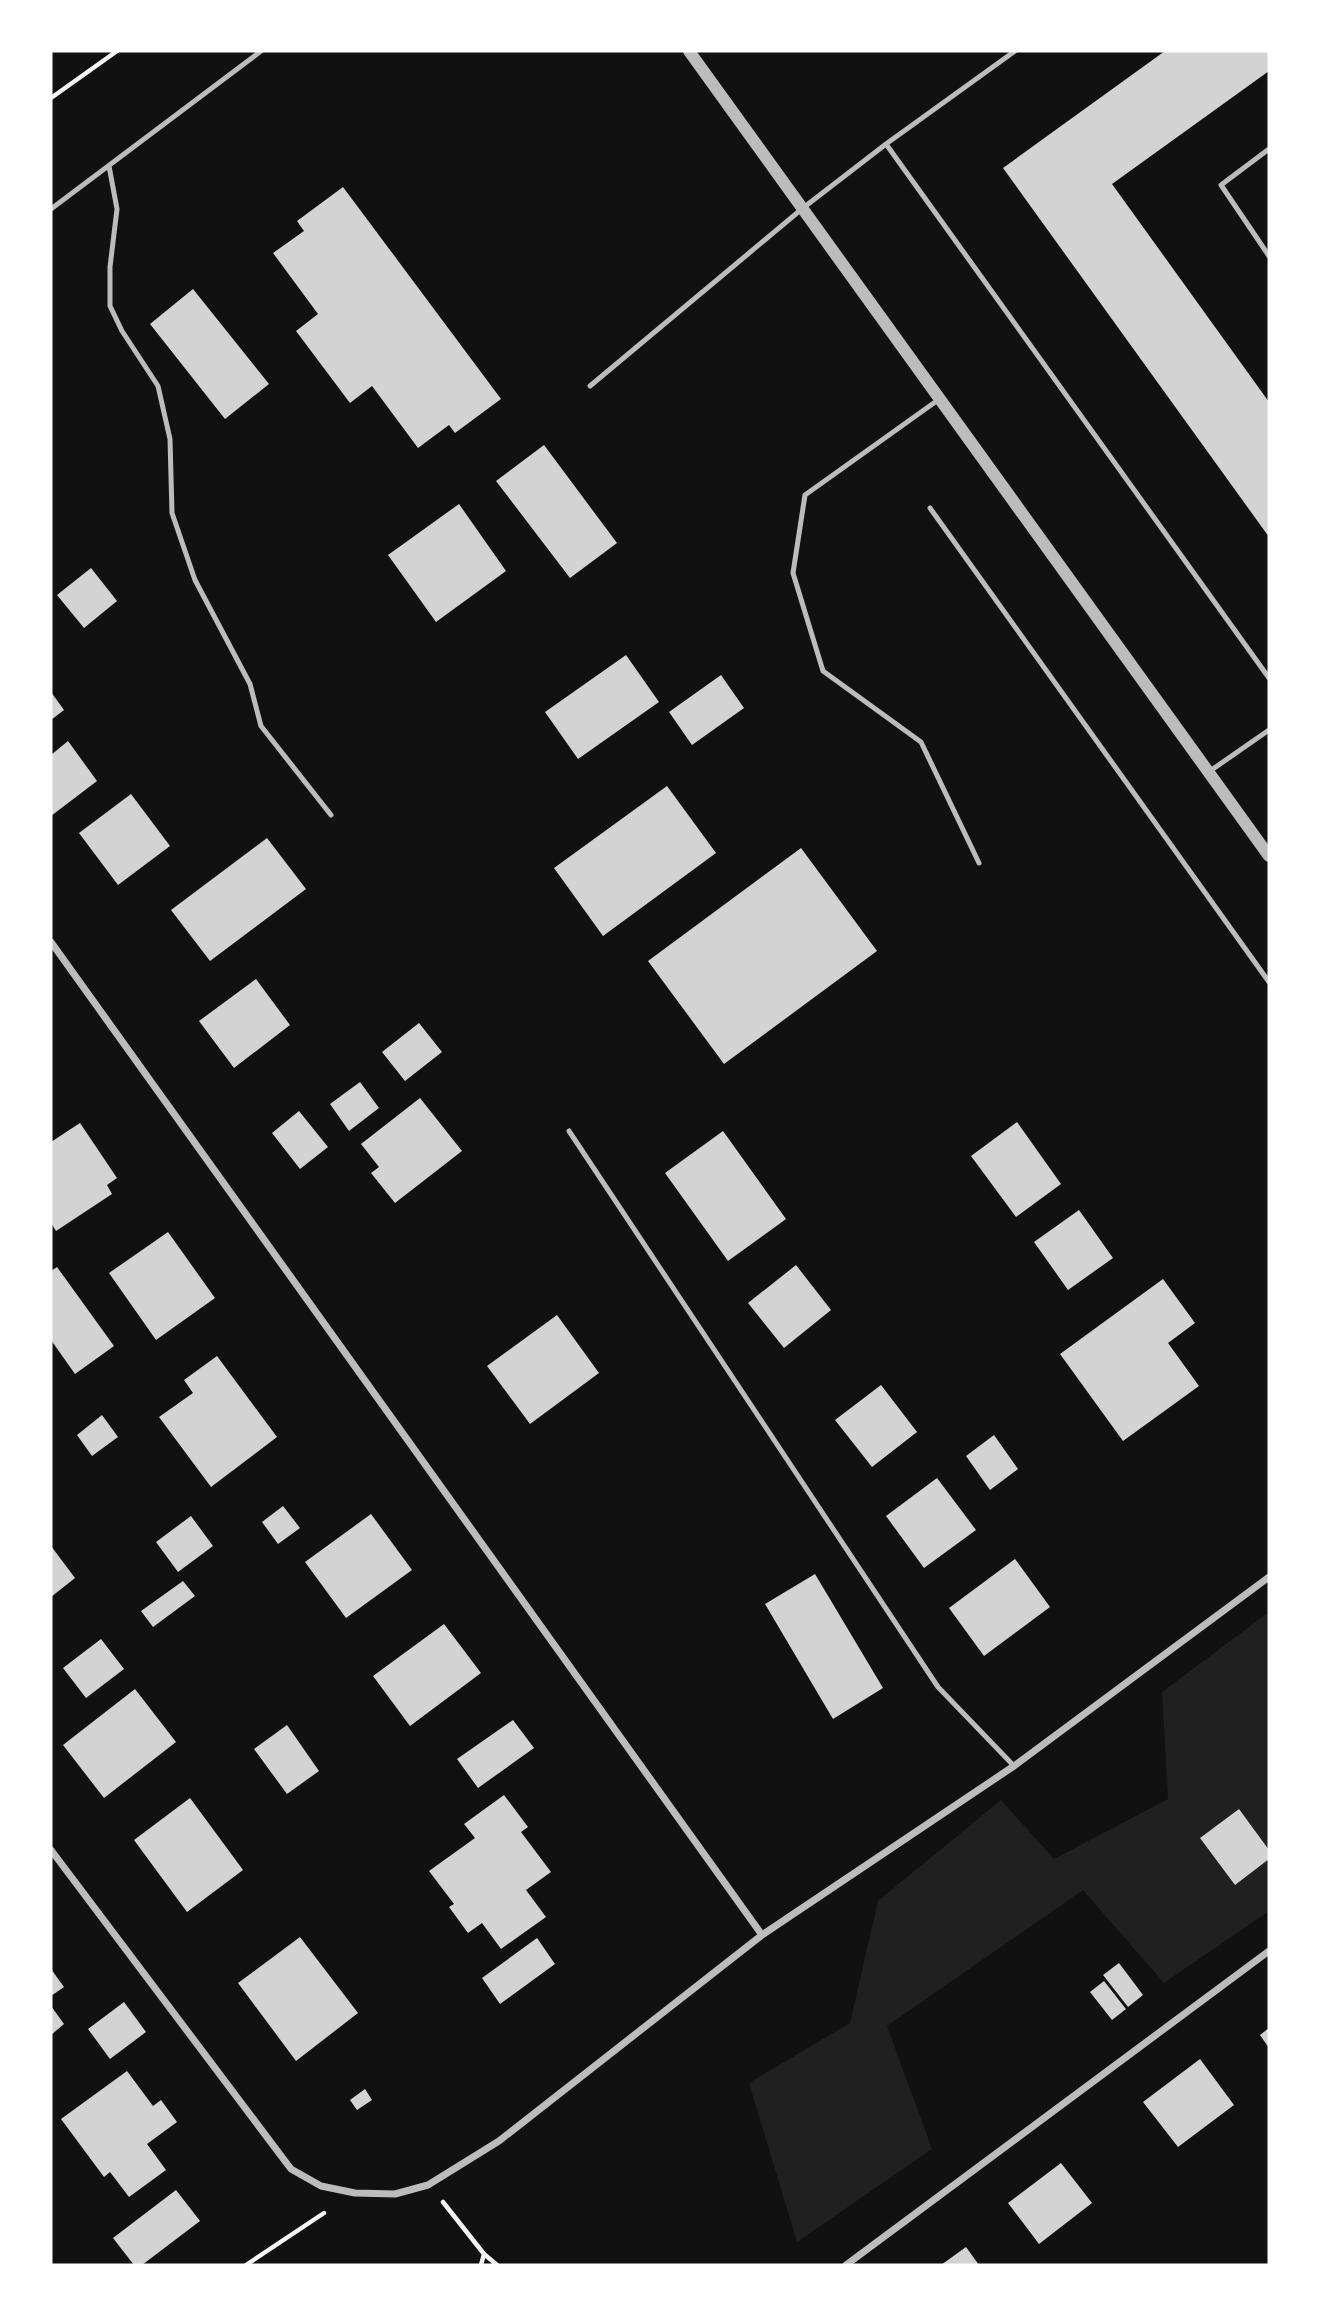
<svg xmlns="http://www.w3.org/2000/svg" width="1320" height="2316" font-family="Inter,sans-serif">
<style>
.green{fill:#202020}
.building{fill:#d3d3d3}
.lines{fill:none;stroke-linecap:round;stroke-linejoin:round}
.path{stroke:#f5f5f5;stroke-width:4.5}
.service{stroke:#bcbcbc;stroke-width:5}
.minor{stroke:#bcbcbc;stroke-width:7}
.tertiary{stroke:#bcbcbc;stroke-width:12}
</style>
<rect width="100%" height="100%" fill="#111"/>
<path class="green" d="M1269,1612V1911L1164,1983L1083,1890L887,2026L932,2149L797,2242L749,2083L850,2023L878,1901L1001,1800L1054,1859L1168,1799L1162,1692Z"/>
<path class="building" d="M1165,51H1269V71L1112,184L1269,402V537L1003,168Z
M343,187L501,399L455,433L449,425L418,448L372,386L350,403L296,331L318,314L273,253L304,231L297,221Z
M193,289L269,384L225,419L150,324Z
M544,445L617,543L570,578L496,481Z
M459,504L506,571L436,622L388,555Z
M91,568L117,601L84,628L57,595Z
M626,655L659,702L578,759L545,712Z
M721,675L744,708L692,745L669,712Z
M51,692L64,710L51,720Z
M68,741L97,781L51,816V755Z
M667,786L716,853L603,936L554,868Z
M131,794L170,846L118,885L79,833Z
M267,838L306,889L210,961L171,910Z
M801,848L877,951L724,1064L648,961Z
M256,979L290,1025L234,1068L199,1021Z
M419,1023L442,1052L405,1081L382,1052Z
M360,1082L379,1108L349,1131L330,1104Z
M420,1098L462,1151L395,1203L371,1173L379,1167L361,1144Z
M299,1111L328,1147L300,1169L272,1133Z
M1017,1122L1061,1184L1016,1217L971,1156Z
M80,1123L117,1178L107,1185L112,1194L56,1231L51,1223V1142Z
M723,1131L786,1219L728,1261L665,1173Z
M1079,1210L1113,1258L1068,1290L1034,1242Z
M168,1232L215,1298L156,1340L109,1273Z
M796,1265L831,1310L784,1348L748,1303Z
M57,1267L114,1346L75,1374L51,1340V1271Z
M1163,1279L1195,1323L1168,1343L1199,1386L1123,1441L1060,1354Z
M557,1315L599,1373L530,1424L487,1366Z
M217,1356L277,1437L211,1487L159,1417L193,1393L184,1380Z
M881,1385L917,1432L872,1467L835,1420Z
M102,1415L118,1437L92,1456L77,1435Z
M994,1435L1018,1469L990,1490L966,1456Z
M937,1478L976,1530L924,1568L886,1516Z
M283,1506L300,1528L278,1544L262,1522Z
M371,1514L412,1570L346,1618L305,1562Z
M191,1516L213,1546L178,1572L156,1542Z
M51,1546L75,1578L51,1597Z
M1015,1559L1050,1607L984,1656L949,1608Z
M815,1574L883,1688L833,1719L765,1604Z
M183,1581L195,1596L153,1627L141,1611Z
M444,1624L481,1673L410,1726L373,1676Z
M101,1639L124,1669L86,1698L63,1668Z
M135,1689L176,1742L104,1798L63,1745Z
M513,1720L534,1748L478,1788L457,1759Z
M287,1725L319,1771L287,1794L254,1749Z
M504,1795L528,1827L521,1832L551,1872L526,1890L546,1917L501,1949L482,1923L468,1933L449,1907L454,1904L429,1871L475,1838L464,1824Z
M190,1798L243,1870L187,1912L134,1840Z
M1239,1809L1269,1850V1859L1235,1885L1200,1838Z
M300,1937L358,2013L296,2061L238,1983Z
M537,1938L555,1964L500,2004L482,1978Z
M1119,1963L1143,1995L1128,2007L1103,1975Z
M51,1969L64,1987L51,1996Z
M1104,1981L1126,2009L1112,2020L1090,1992Z
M124,2002L146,2032L110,2059L88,2029Z
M51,2006L64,2024L51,2035Z
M1269,2028V2048L1260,2035Z
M1200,2059L1234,2105L1178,2147L1143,2102Z
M127,2071L153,2106L161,2100L177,2122L147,2144L166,2170L129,2197L110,2172L104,2177L61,2119Z
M365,2089L372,2100L357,2110L350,2100Z
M1061,2163L1092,2203L1039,2244L1008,2203Z
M176,2190L200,2221L142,2265H134L113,2238Z
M966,2247L979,2265H941Z"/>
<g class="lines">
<path class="path" d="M51,98L117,51
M443,2202L484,2254L497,2265
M246,2265L324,2213
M481,2265L484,2254"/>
<path class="service" d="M1015,51L886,144L1269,678
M1269,149L1221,185L1269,256
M109,166L117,209L110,267V306L122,331L158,386L170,439L172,513L195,580L250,684L261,726L331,815
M51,209L261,51
M590,386L803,208L886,144
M938,400L805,495L793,573L823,671L921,742L979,863
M930,508L1269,982
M1210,771L1269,730
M569,1131L938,1687L1014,1766"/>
<path class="minor" d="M51,942L762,1935
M51,1850L291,2169L321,2186L355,2193L395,2194L428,2185L499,2141L762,1935L1014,1766L1269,1577
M846,2265L1269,1951"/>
<path class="tertiary" d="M689,51L1269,856"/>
</g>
<rect width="1320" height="2316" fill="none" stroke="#ffffff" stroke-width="105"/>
</svg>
